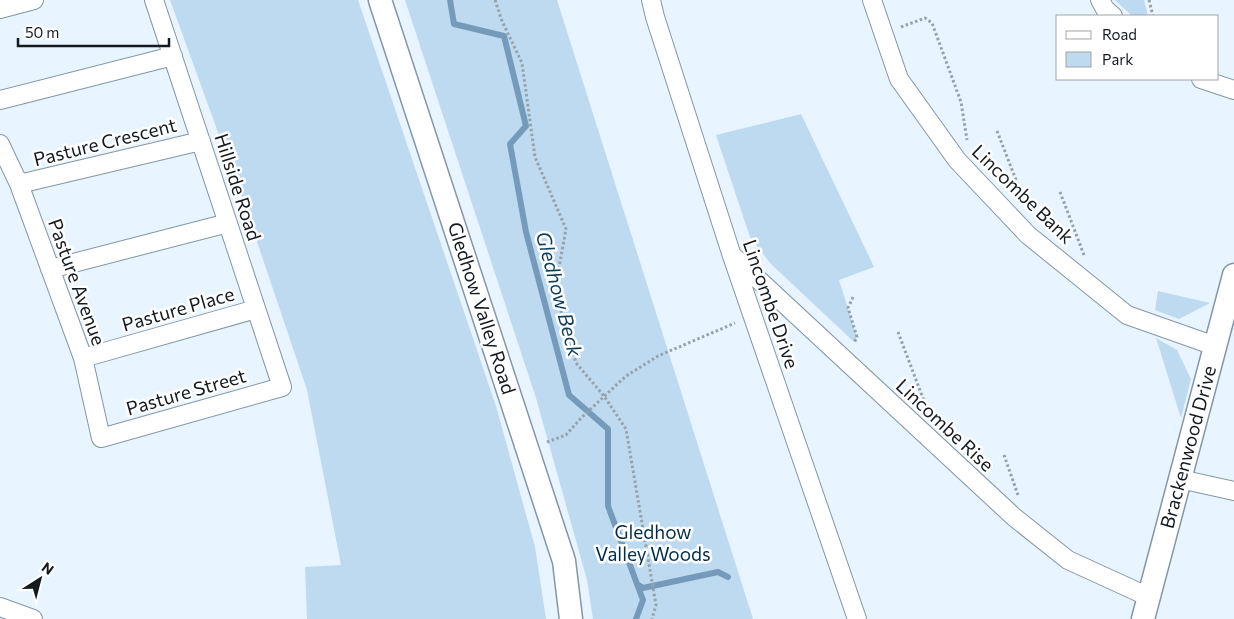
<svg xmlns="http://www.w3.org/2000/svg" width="1234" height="619" font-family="Commissioner,sans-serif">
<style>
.green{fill:#bddaf1}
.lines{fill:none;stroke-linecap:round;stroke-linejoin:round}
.stream{stroke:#769bba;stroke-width:6}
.minor-casing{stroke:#8497a7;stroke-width:20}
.tertiary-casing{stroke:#8497a7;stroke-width:25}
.path{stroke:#97a1aa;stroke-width:3;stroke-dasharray:2.5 2.5;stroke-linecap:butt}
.minor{stroke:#fff;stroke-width:18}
.tertiary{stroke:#fff;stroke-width:22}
.labels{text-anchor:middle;stroke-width:5;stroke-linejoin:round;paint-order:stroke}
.street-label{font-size:19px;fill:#131a20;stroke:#fff}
.park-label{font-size:19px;fill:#002d4c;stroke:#fff}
.water-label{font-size:20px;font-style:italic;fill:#0f3d5c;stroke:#fff}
</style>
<rect width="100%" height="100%" fill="#e8f4ff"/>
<path class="green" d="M170,0H358L496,406L535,547L546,619H307L305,567L341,565L307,390L247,212Z
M405,0H557L753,619H593L587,580L536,398Z
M1115,0H1144L1148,16H1132Z
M801,114L874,267L839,280L857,337L854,342L771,264L750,237L716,135Z
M1158,291L1210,303L1179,319L1155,310Z
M1156,338L1177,350L1191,379L1181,418Z"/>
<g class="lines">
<path class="stream" d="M450,0L454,24L504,36L526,126L510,144L526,232L569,395L608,429V506L643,600L636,619
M637,584L643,588L718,572L728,577"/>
<defs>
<path id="minor" d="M651,0L655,17L732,256L857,619
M872,0L899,79L957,160L1028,235L1127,315L1215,346
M1100,0L1105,9L1113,16
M0,9L34,0
M1201,79L1234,90
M0,100L173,56
M0,144L19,184L83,358L101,438L282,387L154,0
M19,184L201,141
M734,257L1014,517L1068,560L1149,597
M50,269L228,223
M83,358L256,309
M1180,479L1234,491
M0,607L33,619"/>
<path id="tertiary" d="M380,0L564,561L571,619
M1143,619L1234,275"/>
</defs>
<use href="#minor" class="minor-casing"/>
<use href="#tertiary" class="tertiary-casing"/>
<path class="path" d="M495,0L502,21L522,63L535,157L566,229L555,290L576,363L604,396L626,429L656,605L652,619
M1149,0L1153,16
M901,27L925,18L932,23L961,102L967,140
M997,131L1025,203
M1060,192L1084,255
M853,297L848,308L857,337L854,343
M898,332L924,401L920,405
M547,442L566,435L581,418L626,376L658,356L735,323
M1004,455L1018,495"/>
<use href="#minor" class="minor"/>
<use href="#tertiary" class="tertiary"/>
</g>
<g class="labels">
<g class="street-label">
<text transform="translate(105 142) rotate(-14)" y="7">Pasture Crescent</text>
<text transform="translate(238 187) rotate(72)" y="7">Hillside Road</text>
<text transform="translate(1023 194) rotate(44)" y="7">Lincombe Bank</text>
<text transform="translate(77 282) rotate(70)" y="7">Pasture Avenue</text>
<text transform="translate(771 304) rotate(71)" y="7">Lincombe Drive</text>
<text transform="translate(482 308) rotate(72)" y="7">Gledhow Valley Road</text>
<text transform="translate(178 309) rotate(-16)" y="7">Pasture Place</text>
<text transform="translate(186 392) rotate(-16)" y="7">Pasture Street</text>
<text transform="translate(945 425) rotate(43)" y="7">Lincombe Rise</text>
<text transform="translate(1188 447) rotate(-75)" y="7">Brackenwood Drive</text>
</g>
<g class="park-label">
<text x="653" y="539">Gledhow<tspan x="653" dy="22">Valley Woods</tspan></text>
</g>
<g class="water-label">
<text transform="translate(559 294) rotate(75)" y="7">Gledhow Beck</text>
</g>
</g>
<rect x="1056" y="15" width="162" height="65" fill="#ffffff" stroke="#a1a3a6"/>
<rect x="1066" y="31" width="25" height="8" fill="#ffffff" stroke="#a1a3a6"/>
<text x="1102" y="40" font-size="15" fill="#131a20">Road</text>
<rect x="1066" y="52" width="25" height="15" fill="#bddaf1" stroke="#a1a3a6"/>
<text x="1102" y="65" font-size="15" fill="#131a20">Park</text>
<g transform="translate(40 579) rotate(36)" stroke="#ffffff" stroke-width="4" paint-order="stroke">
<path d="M0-4L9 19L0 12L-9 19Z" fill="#131a20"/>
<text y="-8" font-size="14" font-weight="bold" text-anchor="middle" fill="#131a20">N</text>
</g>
<path d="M18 38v8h151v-8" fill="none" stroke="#131a20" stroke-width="2.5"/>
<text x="25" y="38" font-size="15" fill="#131a20" stroke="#ffffff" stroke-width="4" paint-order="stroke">50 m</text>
</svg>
